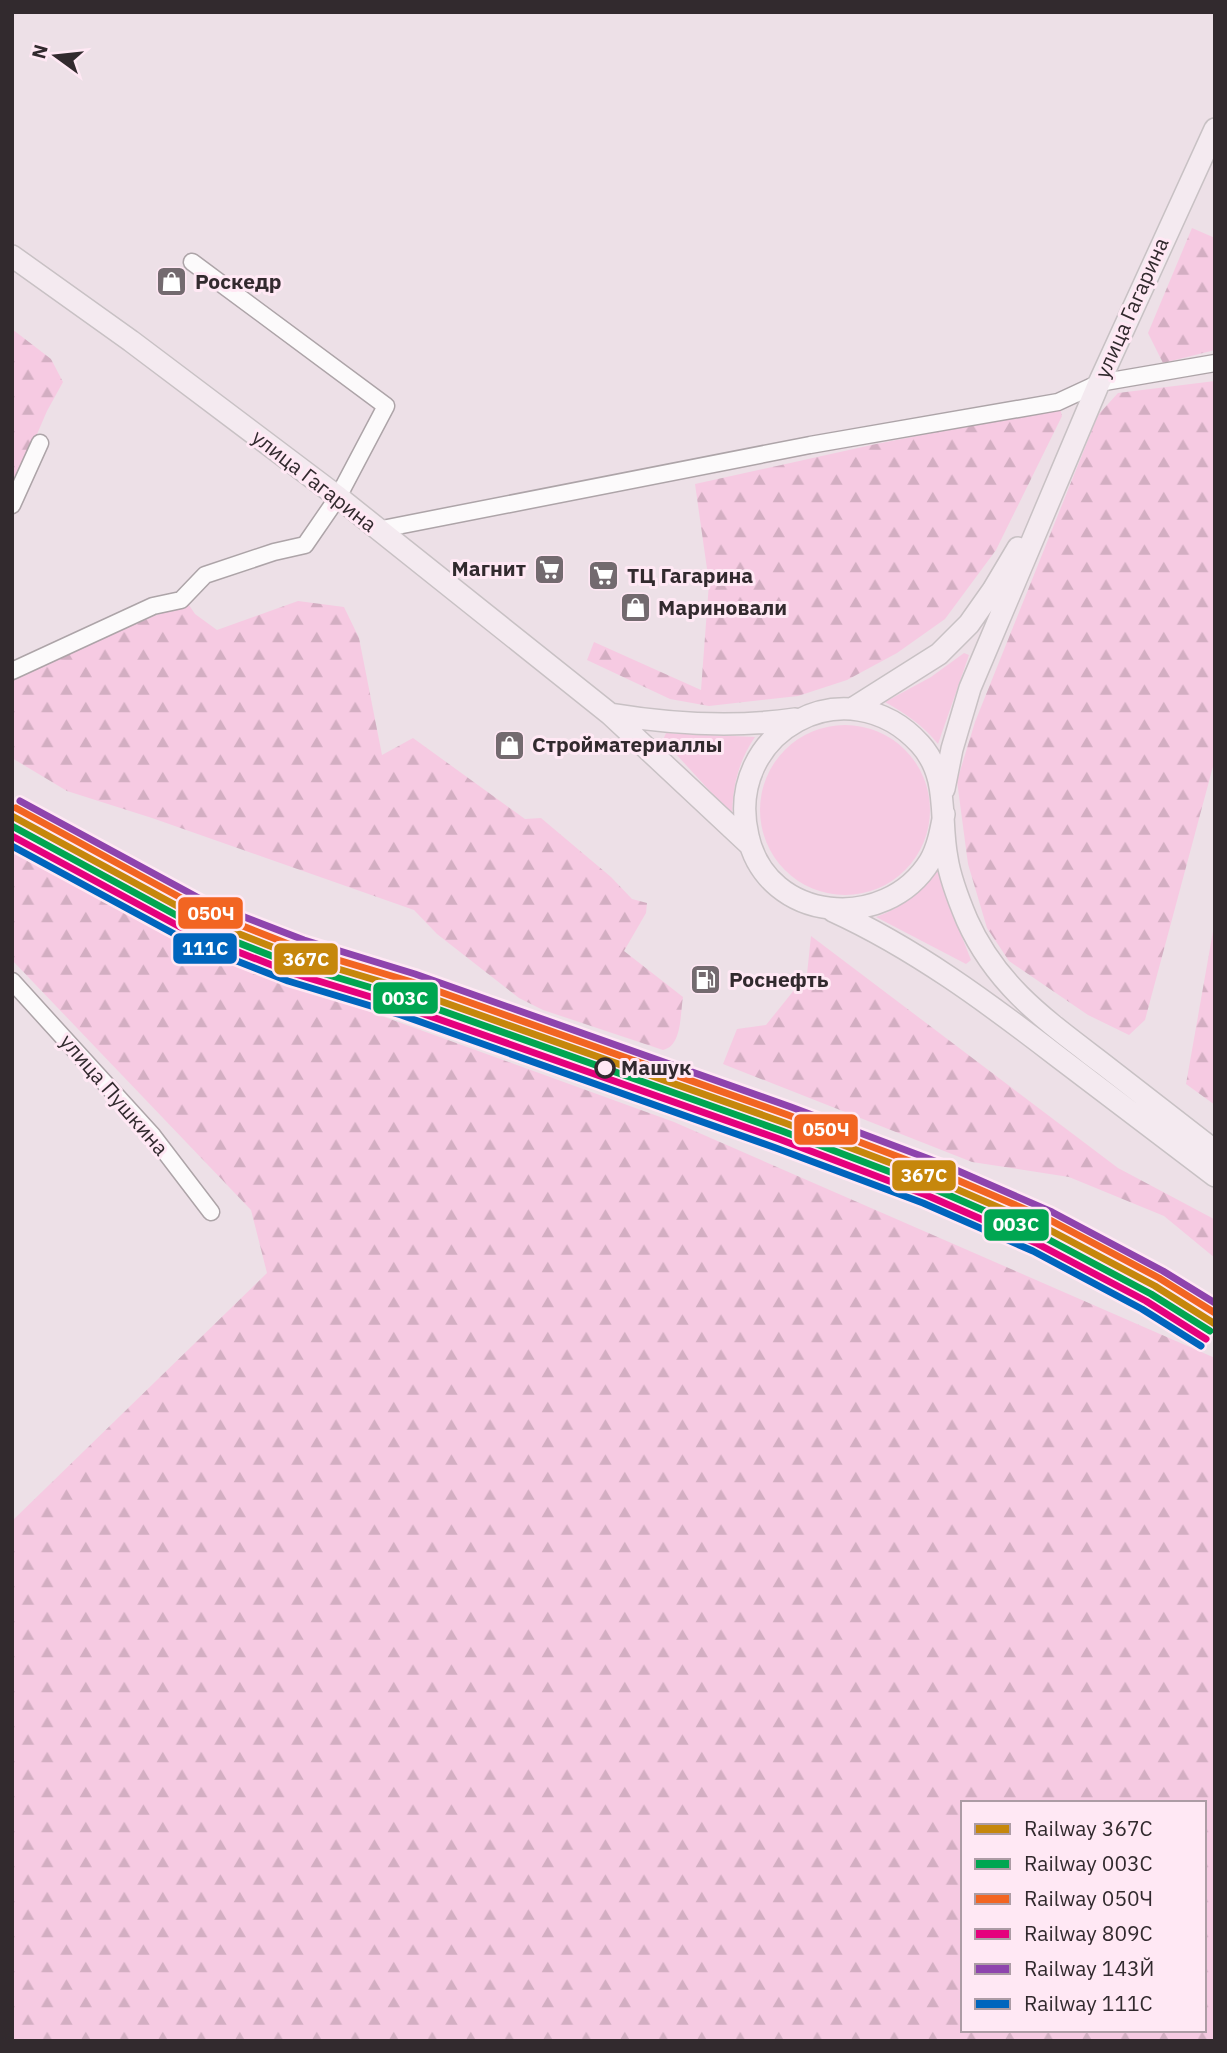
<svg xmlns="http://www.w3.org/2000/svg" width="1227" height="2053" font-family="'IBM Plex Sans',sans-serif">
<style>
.grass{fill:#f6cae2}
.forest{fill:url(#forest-firs);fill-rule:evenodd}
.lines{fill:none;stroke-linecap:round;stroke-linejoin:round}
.minor-casing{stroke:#ada4a8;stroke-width:19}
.major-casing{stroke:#c8c1c4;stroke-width:24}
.minor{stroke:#fcfafb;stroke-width:16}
.major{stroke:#f4eaf0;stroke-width:21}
.rail-1-casing{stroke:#ffe8f4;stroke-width:12}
.rail-2-casing{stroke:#ffe8f4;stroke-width:12}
.rail-3-casing{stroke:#ffe8f4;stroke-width:12}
.rail-4-casing{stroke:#ffe8f4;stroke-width:12}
.rail-5-casing{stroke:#ffe8f4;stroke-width:12}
.rail-6-casing{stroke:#ffe8f4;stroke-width:12}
.rail-1{stroke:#c6870c;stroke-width:7}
.rail-2{stroke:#00a651;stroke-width:7}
.rail-3{stroke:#f26522;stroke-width:7}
.rail-4{stroke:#e5007d;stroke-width:7}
.rail-5{stroke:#8e44ad;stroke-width:7}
.rail-6{stroke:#0065bd;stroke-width:7}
.stop-dot{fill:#ffe8f4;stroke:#322a2e;stroke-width:3.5}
.labels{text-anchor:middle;stroke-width:6;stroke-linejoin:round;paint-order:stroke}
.poi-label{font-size:21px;font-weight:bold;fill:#322a2e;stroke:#ffe8f4;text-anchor:start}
.street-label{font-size:21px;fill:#322a2e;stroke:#ffe8f4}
.stop-label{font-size:21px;font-weight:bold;fill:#322a2e;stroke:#ffe8f4;text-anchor:start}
.line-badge{stroke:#ffe8f4;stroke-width:2.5}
.badge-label{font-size:19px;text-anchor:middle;font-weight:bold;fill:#fff}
</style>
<defs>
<pattern id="forest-firs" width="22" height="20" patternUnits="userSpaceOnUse" patternTransform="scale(1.75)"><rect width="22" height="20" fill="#f6cae2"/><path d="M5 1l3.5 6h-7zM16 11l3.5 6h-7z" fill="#d3aec2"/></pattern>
</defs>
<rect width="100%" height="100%" fill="#ede0e7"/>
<path class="grass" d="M964,653L969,655L938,744C924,726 905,713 885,702L931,677Z
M760 810a85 85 0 1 1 170 0a85 85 0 1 1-170 0Z
M666,733L755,737C738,762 733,785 732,815L663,740Z
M940,867L953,914L971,960L966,964L876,917C904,907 922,890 940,867Z"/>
<path class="forest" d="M1192,228L1215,238V350L1163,363L1148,333Z
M12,329L51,359L63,382L47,411L12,492Z
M1215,381V759L1145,1020L1129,1035L1088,1015L1009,961L987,928L968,864L957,781L975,722L1098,415L1118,393Z
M1060,408L1062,416L996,550L945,619L897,653L847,680L798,696L709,706L670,699L587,660L594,642L701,690L709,583L695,484L876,444Z
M298,601L344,607L359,638L382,755L413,738L525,819L541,818L611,877L632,899L647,903L646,913L624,951L683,997C680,1015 682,1046 663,1050L543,1010L519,998L437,934L414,910L152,818L67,791L12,758V677L187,602L195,614L217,630Z
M12,835L241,965L674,1122L1215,1358V2041H12V1521L267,1273L251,1210L12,960ZM963,1803H1204V2030H963Z
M1215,920V1105L1186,1084Z
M811,936L1118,1168L1212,1218L1215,1220V1258L1164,1216L1069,1177L972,1162L723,1064L737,1029L766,1025L807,974Z"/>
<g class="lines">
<defs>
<path id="minor" d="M12,505L40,443
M377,530L810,445L1058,402L1099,383L1215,363
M12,671L153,606L181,600L205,575L274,552L305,545L338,497L386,406L192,262
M12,981L153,1136L211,1212"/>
<path id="major" d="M12,256L131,341L338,497L610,714L749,844
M852,709L939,654L969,624L993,590L1018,548
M610,714C671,724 734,728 795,719
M944,789L952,749L970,688L1099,383L1215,129
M944,814C941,830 938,847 930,861C886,933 767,923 748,836C723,732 847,664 920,744C950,777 939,818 947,858C950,878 959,901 967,920C997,987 1047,1021 1103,1064C1140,1093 1178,1122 1215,1151
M833,911C914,948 987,1002 1057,1056C1110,1096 1162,1136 1215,1176"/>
</defs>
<use href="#minor" class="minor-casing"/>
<use href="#major" class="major-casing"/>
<use href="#minor" class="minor"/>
<use href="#major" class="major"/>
<defs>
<path id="rail-1" d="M12,816L201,919L298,957L409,990L785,1123L933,1179L1044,1227L1155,1286L1215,1324"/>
<path id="rail-2" d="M12,826L198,927L295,965L406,998L782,1131L930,1187L1040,1235L1151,1294L1210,1331"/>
<path id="rail-3" d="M16,808L205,911L301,949L412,982L788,1115L936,1171L1048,1219L1159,1278L1215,1313"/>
<path id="rail-4" d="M12,836L195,935L292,973L404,1007L779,1139L926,1195L1036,1243L1146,1301L1206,1339"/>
<path id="rail-5" d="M20,801L208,903L304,940L415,974L791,1107L940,1163L1052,1212L1163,1271L1215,1303"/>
<path id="rail-6" d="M12,846L191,943L288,981L401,1015L776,1148L923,1203L1033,1251L1142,1309L1201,1346"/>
</defs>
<use href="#rail-1" class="rail-1-casing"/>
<use href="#rail-2" class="rail-2-casing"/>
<use href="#rail-3" class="rail-3-casing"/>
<use href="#rail-4" class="rail-4-casing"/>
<use href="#rail-5" class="rail-5-casing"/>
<use href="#rail-6" class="rail-6-casing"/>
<use href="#rail-1" class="rail-1"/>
<use href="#rail-2" class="rail-2"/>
<use href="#rail-3" class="rail-3"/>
<use href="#rail-4" class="rail-4"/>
<use href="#rail-5" class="rail-5"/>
<use href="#rail-6" class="rail-6"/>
</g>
<defs>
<symbol id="shop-square" viewBox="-11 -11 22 22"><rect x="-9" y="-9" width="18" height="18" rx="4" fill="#736a6f" stroke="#ffe8f4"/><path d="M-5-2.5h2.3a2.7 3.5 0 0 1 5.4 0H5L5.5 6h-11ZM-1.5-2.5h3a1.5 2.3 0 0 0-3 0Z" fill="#fff"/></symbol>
<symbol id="supermarket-square" viewBox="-11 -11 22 22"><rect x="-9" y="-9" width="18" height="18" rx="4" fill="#736a6f" stroke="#ffe8f4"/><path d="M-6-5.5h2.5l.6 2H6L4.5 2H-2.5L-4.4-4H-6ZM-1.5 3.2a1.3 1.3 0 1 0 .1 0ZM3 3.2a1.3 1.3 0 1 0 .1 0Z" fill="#fff"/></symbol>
<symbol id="fuel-square" viewBox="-11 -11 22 22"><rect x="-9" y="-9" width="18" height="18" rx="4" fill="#736a6f" stroke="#ffe8f4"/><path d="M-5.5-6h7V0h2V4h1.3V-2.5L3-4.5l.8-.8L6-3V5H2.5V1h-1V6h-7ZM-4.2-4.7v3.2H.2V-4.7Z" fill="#fff"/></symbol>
</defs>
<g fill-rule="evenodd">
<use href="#shop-square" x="154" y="264" width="35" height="35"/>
<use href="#supermarket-square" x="532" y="552" width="35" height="35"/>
<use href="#supermarket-square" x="586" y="558" width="35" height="35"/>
<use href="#shop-square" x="618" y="590" width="35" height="35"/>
<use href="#shop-square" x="492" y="728" width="35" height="35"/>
<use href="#fuel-square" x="688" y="962" width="35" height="35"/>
</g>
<circle class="stop-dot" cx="605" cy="1068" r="9"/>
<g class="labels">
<g class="poi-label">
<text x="195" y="289">Роскедр</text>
<text x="526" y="576" text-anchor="end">Магнит</text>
<text x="627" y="583">ТЦ Гагарина</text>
<text x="658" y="615">Мариновали</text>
<text x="532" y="752">Стройматериаллы</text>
<text x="729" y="987">Роснефть</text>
</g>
<g class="street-label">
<text transform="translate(1132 308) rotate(-66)" y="7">улица Гагарина</text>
<text transform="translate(314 481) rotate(38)" y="7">улица Гагарина</text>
<text transform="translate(114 1095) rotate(49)" y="7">улица Пушкина</text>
</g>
<g class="stop-label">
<text x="621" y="1075">Машук</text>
</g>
</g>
<g class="line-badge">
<rect x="177" y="896" width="67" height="34" rx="7" fill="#f26522"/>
<rect x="172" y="932" width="66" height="33" rx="7" fill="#0065bd"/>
<rect x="273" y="942" width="66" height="34" rx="7" fill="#c6870c"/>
<rect x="372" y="981" width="67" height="34" rx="7" fill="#00a651"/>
<rect x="793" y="1113" width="66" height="33" rx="7" fill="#f26522"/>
<rect x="891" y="1159" width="66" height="33" rx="7" fill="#c6870c"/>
<rect x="983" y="1208" width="67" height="34" rx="7" fill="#00a651"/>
</g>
<g class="badge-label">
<text x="211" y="920">050Ч</text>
<text x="205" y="955">111С</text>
<text x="306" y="966">367С</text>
<text x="405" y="1005">003С</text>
<text x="826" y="1136">050Ч</text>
<text x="924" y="1182">367С</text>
<text x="1016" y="1231">003С</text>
</g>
<rect width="1227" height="2053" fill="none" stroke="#322a2e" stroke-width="28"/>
<rect x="961" y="1801" width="245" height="231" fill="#ffe8f4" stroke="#ad9ca5" stroke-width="2"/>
<rect x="975" y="1824" width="35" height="10" fill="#c6870c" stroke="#ad9ca5" stroke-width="2"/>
<text x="1024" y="1836" font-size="21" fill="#322a2e">Railway 367С</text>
<rect x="975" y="1859" width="35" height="10" fill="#00a651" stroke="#ad9ca5" stroke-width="2"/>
<text x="1024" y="1871" font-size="21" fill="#322a2e">Railway 003С</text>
<rect x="975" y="1894" width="35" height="10" fill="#f26522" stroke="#ad9ca5" stroke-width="2"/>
<text x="1024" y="1906" font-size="21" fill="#322a2e">Railway 050Ч</text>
<rect x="975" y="1929" width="35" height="10" fill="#e5007d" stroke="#ad9ca5" stroke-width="2"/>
<text x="1024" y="1941" font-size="21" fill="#322a2e">Railway 809С</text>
<rect x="975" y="1964" width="35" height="10" fill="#8e44ad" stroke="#ad9ca5" stroke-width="2"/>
<text x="1024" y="1976" font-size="21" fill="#322a2e">Railway 143Й</text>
<rect x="975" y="1999" width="35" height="10" fill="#0065bd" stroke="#ad9ca5" stroke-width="2"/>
<text x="1024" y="2011" font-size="21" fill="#322a2e">Railway 111С</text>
<g transform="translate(56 56) rotate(285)" stroke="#ffe8f4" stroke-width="5" paint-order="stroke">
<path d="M0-5L12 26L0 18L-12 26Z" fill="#322a2e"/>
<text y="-10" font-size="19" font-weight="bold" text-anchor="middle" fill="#322a2e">N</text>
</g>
</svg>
